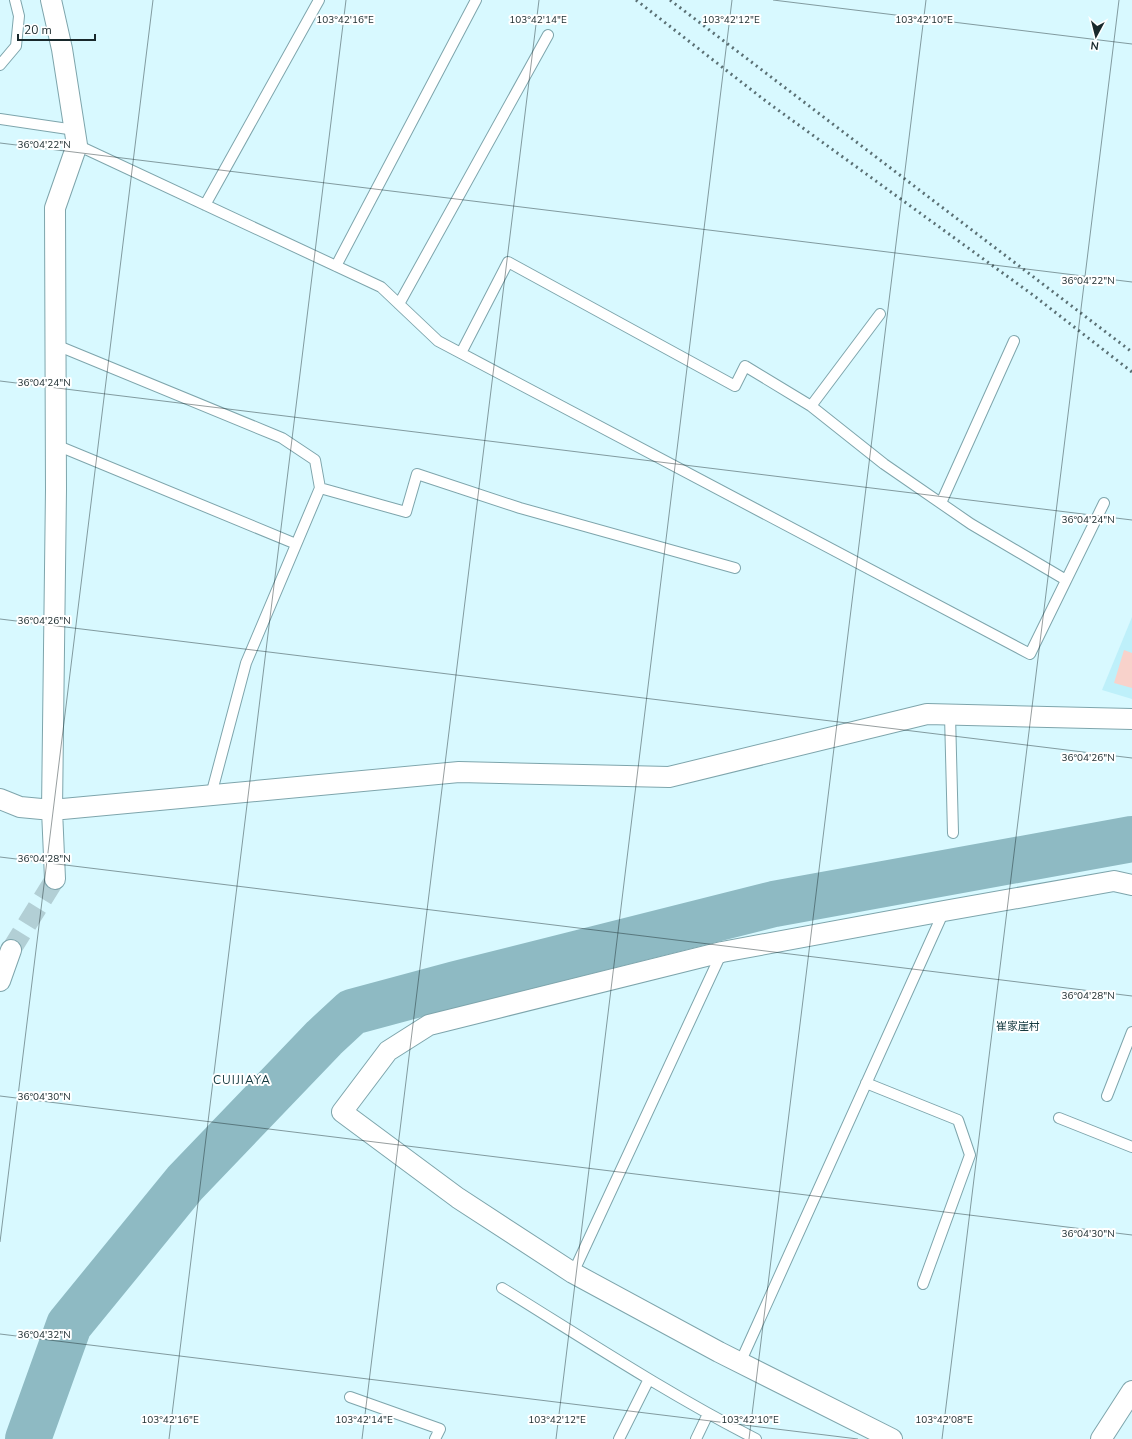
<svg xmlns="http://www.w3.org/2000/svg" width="1132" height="1439" font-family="'Nunito Sans','Noto Sans SC',sans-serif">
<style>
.built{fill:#bef0fa}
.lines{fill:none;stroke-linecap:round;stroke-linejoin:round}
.river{stroke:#8ebac3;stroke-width:46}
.building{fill:#f8d2cb}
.minor-tunnel{stroke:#b2cfd5;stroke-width:20;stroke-dasharray:20 10;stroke-linecap:butt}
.service-casing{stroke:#7ea5ac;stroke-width:12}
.minor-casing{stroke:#7ea5ac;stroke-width:22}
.service{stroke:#fff;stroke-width:10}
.minor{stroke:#fff;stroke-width:20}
.rail{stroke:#5a7074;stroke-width:3;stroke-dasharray:2 4;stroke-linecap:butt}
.ticks{fill:none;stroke:#18282b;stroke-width:1;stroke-opacity:0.45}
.labels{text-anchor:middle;stroke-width:4;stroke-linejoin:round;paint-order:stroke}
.neighbourhood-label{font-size:11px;fill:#153a40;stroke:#fff}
.quarter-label{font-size:12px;letter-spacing:1px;fill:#153a40;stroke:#fff}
.ticks-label{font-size:10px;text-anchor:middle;fill:#18282b;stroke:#fff;stroke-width:4;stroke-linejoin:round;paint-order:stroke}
</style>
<rect width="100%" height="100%" fill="#d8f9ff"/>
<path class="built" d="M1132,617V699L1102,690Z"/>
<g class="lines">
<path class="river" d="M28,1439L69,1325L185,1183L324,1038L352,1012L456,984L774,904L1132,839"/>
</g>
<path class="building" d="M1124,650L1132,653V688L1114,683Z"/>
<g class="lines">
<path class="minor-tunnel" d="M11,950L55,879"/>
<defs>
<path id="service" d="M0,65L16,46L19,16L15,0
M0,119L75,130
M77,145L381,287L438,341L1030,654L1104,503
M205,205L319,0
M336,266L476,0
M399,304L548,35
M56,345L282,438L315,460L320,488L246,663L211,795
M461,353L508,262L735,386L745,366L811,406L884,464L971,524L1066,580
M811,406L880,314
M56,445L296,544
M320,488L406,512L417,474L520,508L735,568
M941,503L1014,341
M950,715L953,833
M866,1083L958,1120L970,1155L923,1284
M1107,1096L1132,1032
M1059,1118L1132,1147
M573,1273L722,952
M502,1288C586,1340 668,1394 756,1439
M740,1363L944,911
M350,1397L440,1429L435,1439
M619,1439L649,1379
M696,1439L708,1414"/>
<path id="minor" d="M51,0L62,49L77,145L55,208L56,489L52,810L55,879
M0,799L20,807L52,810L459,772L669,777L927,714L1132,719
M0,981L11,950
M892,1439L719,1352L573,1273L458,1198L342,1112L388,1051L429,1025L722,952L944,911L1114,881L1132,885
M1101,1439L1132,1391"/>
</defs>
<use href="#service" class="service-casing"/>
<use href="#minor" class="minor-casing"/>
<use href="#service" class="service"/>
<use href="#minor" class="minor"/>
<path class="rail" d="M636,0L767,102L1033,295L1132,372
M670,0L1132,352"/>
</g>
<path class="ticks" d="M773,0L1132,44M0,143L1132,282M0,381L1132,520M0,619L1132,758M0,857L1132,996M0,1096L1132,1235M0,1242L153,0M0,1334L858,1439M169,1439L346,0M362,1439L539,0M556,1439L732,0M749,1439L926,0M942,1439L1119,0"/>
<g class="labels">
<g class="neighbourhood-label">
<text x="1018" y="1030">崔家崖村</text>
</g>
<g class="quarter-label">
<text x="242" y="1084">CUIJIAYA</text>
</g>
</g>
<g class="ticks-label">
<text x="345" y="23">103°42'16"E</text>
<text x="538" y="23">103°42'14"E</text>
<text x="731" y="23">103°42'12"E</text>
<text x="924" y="23">103°42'10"E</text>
<text x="44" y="148">36°04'22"N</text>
<text x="1088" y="284">36°04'22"N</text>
<text x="44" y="386">36°04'24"N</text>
<text x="1088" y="523">36°04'24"N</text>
<text x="44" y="624">36°04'26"N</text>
<text x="1088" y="761">36°04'26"N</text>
<text x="44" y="862">36°04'28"N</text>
<text x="1088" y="999">36°04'28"N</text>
<text x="44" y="1100">36°04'30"N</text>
<text x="1088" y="1237">36°04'30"N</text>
<text x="44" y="1338">36°04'32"N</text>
<text x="170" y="1423">103°42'16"E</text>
<text x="364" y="1423">103°42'14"E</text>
<text x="557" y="1423">103°42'12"E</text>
<text x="750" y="1423">103°42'10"E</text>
<text x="944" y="1423">103°42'08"E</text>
</g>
<g transform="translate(1096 36) rotate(187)" stroke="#ffffff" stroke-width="3" paint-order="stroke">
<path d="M0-3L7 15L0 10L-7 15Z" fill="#18282b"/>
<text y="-6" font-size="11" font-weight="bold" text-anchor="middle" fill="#18282b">N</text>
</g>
<path d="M18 34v6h77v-6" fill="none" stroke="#18282b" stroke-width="2"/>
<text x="24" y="34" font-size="12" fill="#18282b" stroke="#ffffff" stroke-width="3" paint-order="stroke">20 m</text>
</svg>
